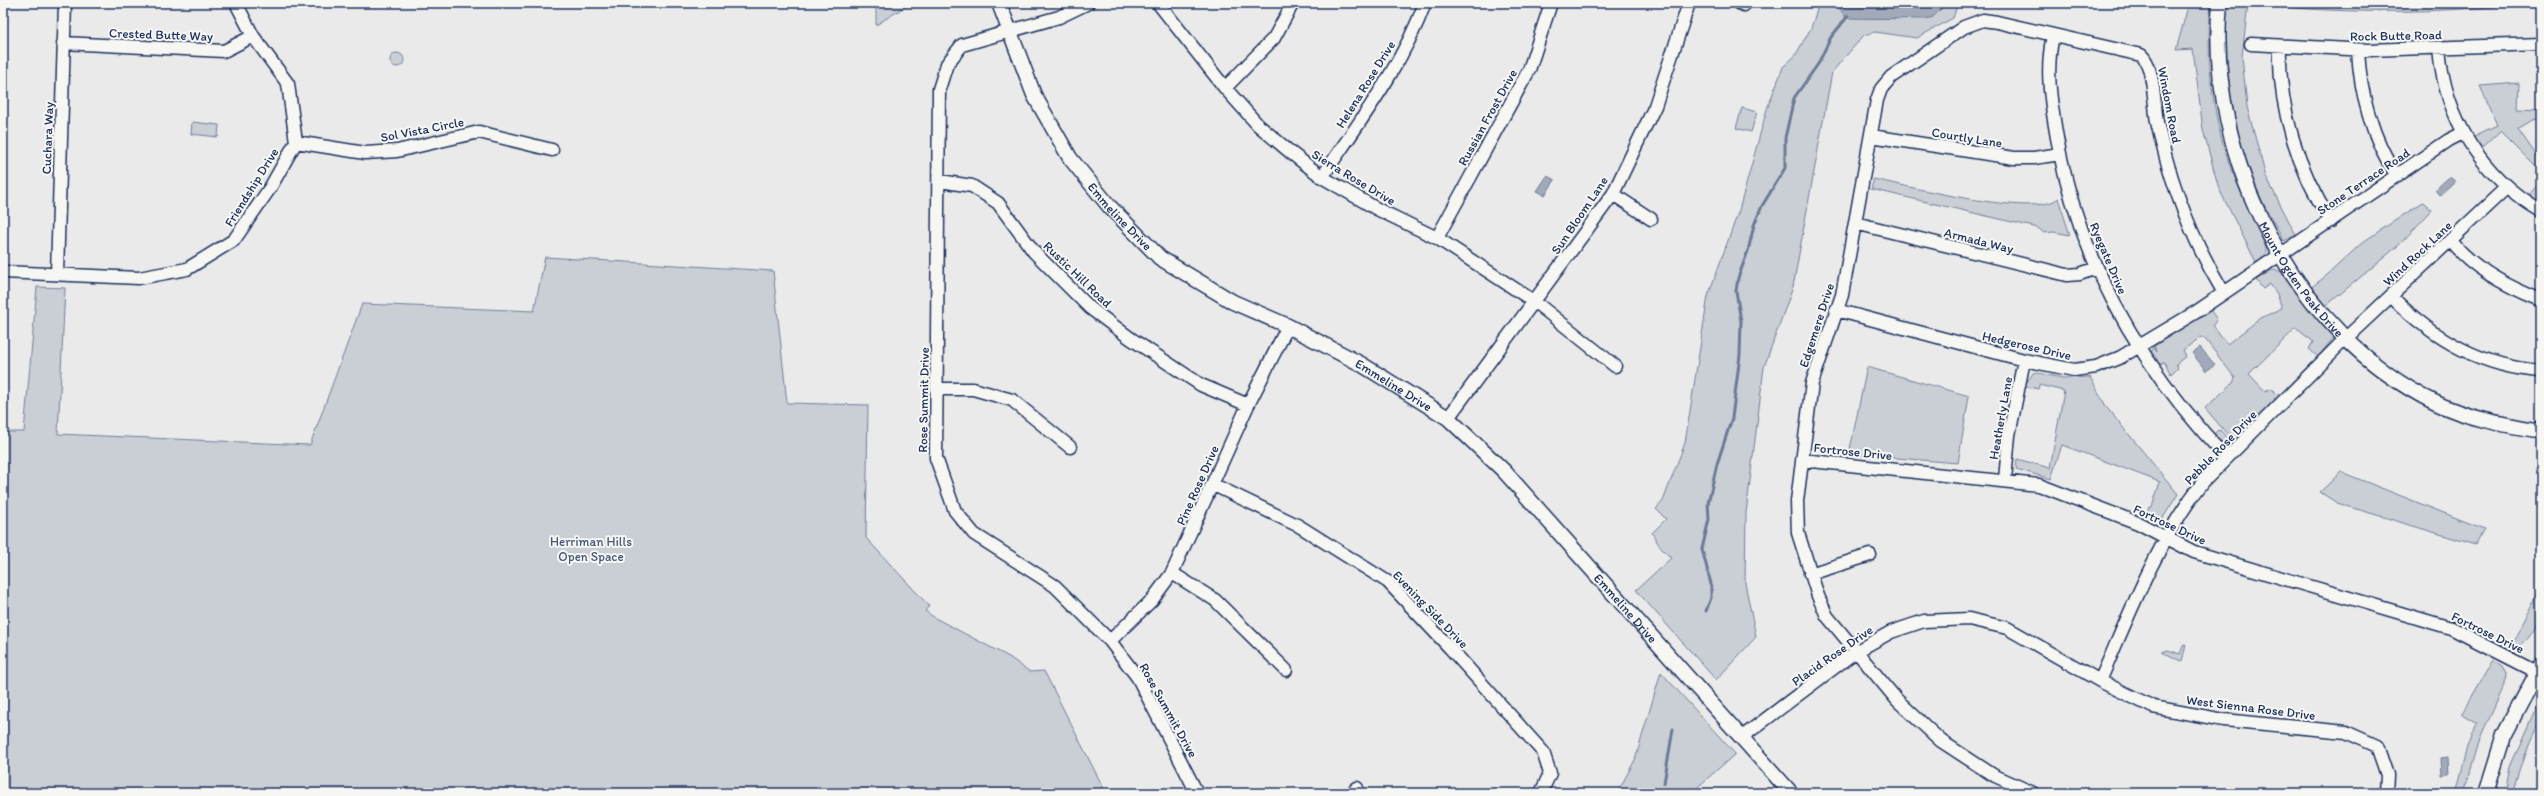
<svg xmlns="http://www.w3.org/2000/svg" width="2544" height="796" font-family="Itim,sans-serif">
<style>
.green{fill:#caced5;stroke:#727e9a}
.water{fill:#a2aaba;stroke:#6c7995}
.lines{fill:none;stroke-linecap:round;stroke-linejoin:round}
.stream{stroke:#6c7995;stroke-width:3}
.minor-casing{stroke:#1b2f5e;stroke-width:15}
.tertiary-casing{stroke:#1b2f5e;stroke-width:17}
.minor{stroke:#f6f6f2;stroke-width:12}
.tertiary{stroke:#f6f6f2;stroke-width:14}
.labels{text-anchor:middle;stroke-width:4;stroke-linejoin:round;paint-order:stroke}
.street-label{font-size:13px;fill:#1b2f5e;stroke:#f6f6f2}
.park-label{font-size:13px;fill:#47577c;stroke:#f6f6f2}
</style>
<rect width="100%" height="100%" fill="#e9eae9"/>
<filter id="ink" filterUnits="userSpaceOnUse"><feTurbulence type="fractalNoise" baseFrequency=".025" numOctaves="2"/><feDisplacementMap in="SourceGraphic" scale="8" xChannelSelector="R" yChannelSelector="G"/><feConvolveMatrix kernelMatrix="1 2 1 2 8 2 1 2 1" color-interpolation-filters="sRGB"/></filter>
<g filter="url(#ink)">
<path class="green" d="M876,3H911L876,25Z
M1816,3H1958L1953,18L1917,38L1875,32L1864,35L1832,72L1793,287L1764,367L1746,513L1745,583L1756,637L1716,680L1636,590L1671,558L1661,548L1652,533L1666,519L1656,509L1663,501L1685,443L1708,296L1739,210L1767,109L1783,67L1795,56L1811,28L1817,10Z
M2189,3H2211C2206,52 2211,104 2225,151C2235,184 2253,216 2266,247V254L2257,264L2219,189L2203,130L2193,49L2176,50Z
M2227,3H2531C2435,14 2344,14 2248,4L2242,57L2247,107L2266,177L2296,235L2284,241C2275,223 2263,206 2256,187C2231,127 2224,67 2227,3Z
M390 60a7 7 0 1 1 14 0a7 7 0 1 1-14 0Z
M2519,83L2518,109L2541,110V118L2535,119L2518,129L2541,162V172L2500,131L2480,150L2472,137L2497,125L2480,86Z
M1742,108L1757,112L1751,132L1736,128Z
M192,122L219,125L218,137L191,134Z
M1874,179C1905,186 2039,219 2058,198L2070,235L2054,232L2044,233L2038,228L1871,189Z
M2541,180V205L2527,196Z
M2423,202L2432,210L2399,245L2315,315L2334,337L2318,357L2309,349L2313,342L2296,328L2249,374L2265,391L2271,388L2279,396L2233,441L2205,408L2233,383L2235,378L2205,339L2201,337L2183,350L2186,356L2176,364L2178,367L2171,374L2164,362L2158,366L2149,356L2154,347L2157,352L2154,346L2210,310L2217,319L2213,325L2227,344L2261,318L2282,308L2277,294L2270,284L2263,289L2256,280L2272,270L2280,271L2300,296L2326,276L2363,242Z
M545,257L773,271L787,403L868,405L866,538L929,606L925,611L935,618L1009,657L1030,672L1044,671L1106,793H3V432H24L37,287L65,288L58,434L310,445L362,304L534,311Z
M1867,367L1969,396L1958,463L1849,454Z
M2034,372L2063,378L2090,377L2107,408L2178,494L2161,521L2147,513L2149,507H2152L2160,482L2062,445L2051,479L2016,469L2017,459L2050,468L2064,391L2039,385L2038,389L2024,386Z
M2219,429L2231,442L2222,445L2214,439V434Z
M2341,472L2484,529L2476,545L2337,503L2320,492Z
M2541,588C2541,596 2543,606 2541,614C2538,628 2525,650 2509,649Z
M2186,645L2182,661L2162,652L2168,650L2180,654L2183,646Z
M2493,660L2502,666L2506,673L2505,684L2480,739L2464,793H2456L2468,747L2477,723L2462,714Z
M1661,672L1735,754L1691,793H1617L1635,760Z
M2541,696V716L2528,744L2512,793H2505L2510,767Z"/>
<path class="water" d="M1839,3H1947L1933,17L1926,19L1846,18L1840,9Z
M1547,176L1555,180L1545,195L1537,191Z
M2450,176L2455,182L2440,196L2435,190Z
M2200,347L2215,365L2206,371L2192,353Z
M2448,757L2449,774L2442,775L2441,758Z"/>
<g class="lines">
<path class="stream" d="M1706,611L1711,598V584L1702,549L1709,519L1708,503L1717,464L1732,418L1740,355L1741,321L1736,291L1738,278L1748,251L1754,225L1762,206L1785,168V138L1794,98L1818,64L1831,37L1848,16
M1664,783L1673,729"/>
<defs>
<path id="minor" d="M1088,3L1059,17L962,45L947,64L939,89L936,458L955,511L974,534L1055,586L1110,641L1138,678L1197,793
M1158,3L1225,88L1258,125L1290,152L1322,177L1377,209L1437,238L1535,302L1615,366
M1739,3L1744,5
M2053,36C2045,70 2051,103 2057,138C2079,261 2141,367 2226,457
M63,43L224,51L253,36
M2251,44L2368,50L2541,44
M2280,47C2278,106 2298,171 2331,221
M2439,48C2444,117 2482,177 2541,211
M2358,50C2360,93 2372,139 2397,176
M1225,88L1274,38L1293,3
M1871,136L2014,158H2034L2060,154
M296,142L365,153L397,151L479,132L552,150
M1322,177C1360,121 1402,66 1425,3
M940,181L972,186L998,203L1034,252L1090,308L1130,338L1201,385L1248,405
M1613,194L1651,219
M1855,223L2067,275L2080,274L2096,268
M1437,238L1529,70L1551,3
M2451,241C2473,269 2508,287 2541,300
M3,272L139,278L187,269L234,240L270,188L296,142L288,84L253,36L236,3
M57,274L65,3
M2391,296C2432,338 2482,367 2541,371
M1836,310L2024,360L2074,370L2096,367L2121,357L2196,312L2449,140L2463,133
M937,389H973L1012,400L1070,447
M1448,418L1613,194L1655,106L1689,3
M1802,460L2039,485L2138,523L2194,552L2451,628L2537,672
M2005,480L2009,435L2024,360
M1214,485L1299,526L1388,582L1450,648L1543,752L1550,773L1541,793
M1172,573L1215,600L1286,670
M1810,574L1870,555
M1110,641L1152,600L1172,573L1248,405L1288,326
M2100,681C2130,613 2157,541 2203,482L2346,338L2507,187
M1742,737L1855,652L1891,632L1924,621L1969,619L2007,628L2100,681L2153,707L2224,720L2346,732L2377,746L2387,775L2386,793
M1352,793L1357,788
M2033,793L1993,775L1941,741L1897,700L1827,616L1818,596L1798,533L1797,501L1812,383L1842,295L1877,100L1881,89L1891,77L1964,27L1983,20L1997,22L2141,55C2154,65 2154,105 2157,122C2170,182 2192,240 2224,293"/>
<g id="tertiary">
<path id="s1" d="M999,3L1034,95L1070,158L1109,206L1160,258L1233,302L1288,326L1361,364L1448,418L1504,471L1791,793"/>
<path id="s2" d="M2220,3C2205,157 2295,335 2436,403C2469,419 2506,425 2541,431"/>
<path d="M2486,793L2504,735L2541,665"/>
</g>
</defs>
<use href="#minor" class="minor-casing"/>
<use href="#tertiary" class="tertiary-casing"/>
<use href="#minor" class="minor"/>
<use href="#tertiary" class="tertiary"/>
</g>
</g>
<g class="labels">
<g class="street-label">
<text transform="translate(161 34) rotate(2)" y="5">Crested Butte Way</text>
<text transform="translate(2396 35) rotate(-1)" y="5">Rock Butte Road</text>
<text transform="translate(1365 84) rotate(-58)" y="5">Helena Rose Drive</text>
<text transform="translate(2170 105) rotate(79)" y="5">Windom Road</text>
<text transform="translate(1487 117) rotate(-61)" y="5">Russian Frost Drive</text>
<text transform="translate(422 129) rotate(-11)" y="5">Sol Vista Circle</text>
<text transform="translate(1967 137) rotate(9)" y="5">Courtly Lane</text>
<text transform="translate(47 138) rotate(-88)" y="5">Cuchara Way</text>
<text transform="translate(1354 177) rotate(31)" y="5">Sierra Rose Drive</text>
<text transform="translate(2363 181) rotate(-34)" y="5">Stone Terrace Road</text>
<text transform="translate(251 187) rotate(-58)" y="5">Friendship Drive</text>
<text transform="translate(1579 215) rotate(-56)" y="5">Sun Bloom Lane</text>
<text dy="5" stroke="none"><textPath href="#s1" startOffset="248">Emmeline Drive</textPath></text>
<text transform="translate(1979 240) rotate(14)" y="5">Armada Way</text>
<text transform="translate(2417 253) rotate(-43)" y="5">Wind Rock Lane</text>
<text transform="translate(2109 258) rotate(67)" y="5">Ryegate Drive</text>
<text transform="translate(1078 274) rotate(44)" y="5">Rustic Hill Road</text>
<text dy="5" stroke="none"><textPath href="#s2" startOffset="295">Mount Ogden Peak Drive</textPath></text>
<text transform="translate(1816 325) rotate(-72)" y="5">Edgemere Drive</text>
<text transform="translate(2027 345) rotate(13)" y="5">Hedgerose Drive</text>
<text dy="5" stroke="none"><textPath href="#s1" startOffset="572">Emmeline Drive</textPath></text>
<text transform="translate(923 400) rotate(-89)" y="5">Rose Summit Drive</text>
<text transform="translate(2000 418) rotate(-80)" y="5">Heatherly Lane</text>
<text transform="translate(2220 447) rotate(-46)" y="5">Pebble Rose Drive</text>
<text transform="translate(1853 451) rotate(6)" y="5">Fortrose Drive</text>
<text transform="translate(1197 485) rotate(-66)" y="5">Pine Rose Drive</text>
<text transform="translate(2170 524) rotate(25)" y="5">Fortrose Drive</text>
<text dy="5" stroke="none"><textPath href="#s1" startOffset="896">Emmeline Drive</textPath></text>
<text transform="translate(1431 609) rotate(46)" y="5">Evening Side Drive</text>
<text transform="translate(2488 632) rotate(26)" y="5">Fortrose Drive</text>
<text transform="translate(1832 655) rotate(-35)" y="5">Placid Rose Drive</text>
<text transform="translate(2251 707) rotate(7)" y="5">West Sienna Rose Drive</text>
<text transform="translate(1169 710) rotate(61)" y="5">Rose Summit Drive</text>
</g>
<g class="park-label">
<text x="591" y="546">Herriman Hills<tspan x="591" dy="15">Open Space</tspan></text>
</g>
</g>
<rect width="2544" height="796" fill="none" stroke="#f6f6f2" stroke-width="16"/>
<rect x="8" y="8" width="2528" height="780" fill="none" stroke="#1b2f5e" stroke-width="1.5" filter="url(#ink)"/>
</svg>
